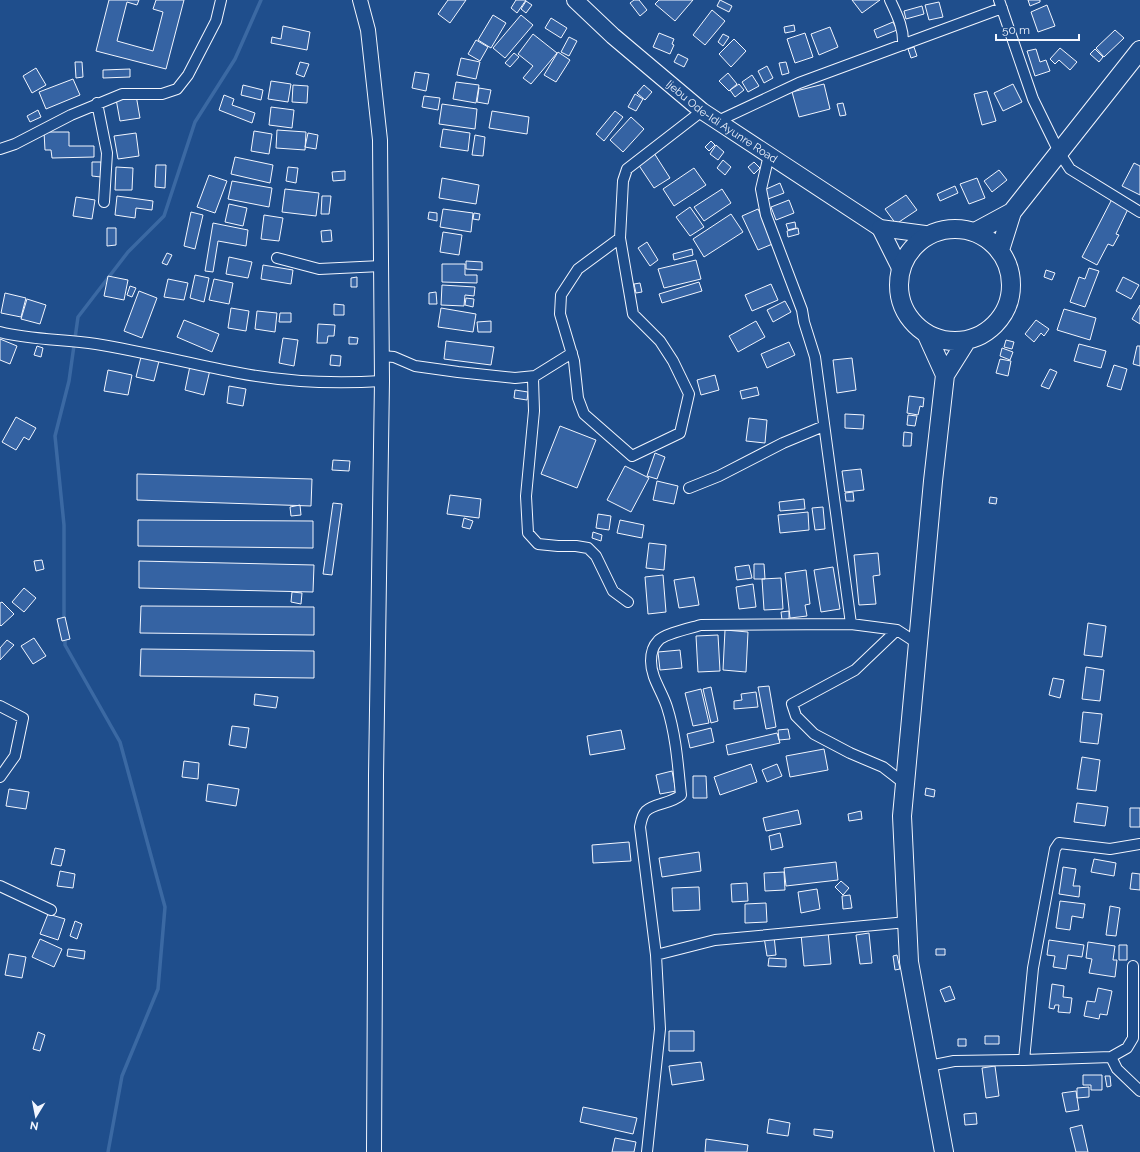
<svg xmlns="http://www.w3.org/2000/svg" width="1140" height="1152" font-family="Raleway,sans-serif">
<style>
.lines{fill:none;stroke-linecap:round;stroke-linejoin:round}
.stream{stroke:#3b69a3;stroke-width:3.5}
.building{fill:#3563a3;stroke:#f2f6ff}
.street-casing{stroke:#f2f6ff;stroke-width:12}
.secondary-casing{stroke:#f2f6ff;stroke-width:16}
.primary-casing{stroke:#f2f6ff;stroke-width:18}
.highway-casing{stroke:#f2f6ff;stroke-width:20}
.street{stroke:#1f4e8c;stroke-width:10}
.secondary{stroke:#1f4e8c;stroke-width:14}
.primary{stroke:#1f4e8c;stroke-width:16}
.highway{stroke:#1f4e8c;stroke-width:18}
.labels{text-anchor:middle;stroke-width:3;stroke-linejoin:round;paint-order:stroke}
.street-label{font-size:11px;fill:#f2f6ff;stroke:#1f4e8c}
</style>
<rect width="100%" height="100%" fill="#1f4e8c"/>
<g class="lines">
<path class="stream" d="M64,622V525L55,436L69,381L78,317L128,252L164,216L195,122L235,59L261,0
M65,636V645L120,742L165,907L158,989L122,1076L108,1152"/>
</g>
<path class="building" d="M109,0H139L137,5L127,2L117,41L153,51L163,12L153,9L156,0H184L166,69L96,51Z
M448,0H466L450,23L438,14Z
M516,0H526L517,13L511,8Z
M634,0H639L647,10L640,16L630,3Z
M659,0H693L675,21L655,4Z
M720,0L732,6L729,12L717,6Z
M852,0H880L862,13Z
M1028,0H1040V2L1030,6Z
M526,1L532,5L526,13L521,9Z
M939,2L943,17L929,20L925,5Z
M1047,5L1055,26L1038,32L1031,12Z
M922,6L924,14L906,19L904,11Z
M712,10L725,21L705,45L693,35Z
M493,15L506,23L491,48L478,40Z
M521,15L533,25L505,58L493,48Z
M551,18L567,28L561,38L545,28Z
M893,22L897,30L877,38L874,30Z
M794,25L795,31L785,33L784,27Z
M283,26L310,32L307,50L271,43L272,37L281,39Z
M830,27L838,47L819,55L811,34Z
M1115,30L1124,38L1104,57L1096,48Z
M659,33L674,39L672,44L674,45L670,54L653,47Z
M805,33L813,57L795,63L787,39Z
M533,34L557,53L531,84L523,78L533,66L518,54Z
M723,34L729,37L723,46L718,42Z
M569,37L577,41L569,56L561,52Z
M734,39L746,51L731,67L719,54Z
M476,40L488,47L480,61L468,54Z
M914,47L917,56L911,58L908,49Z
M1060,48L1077,62L1070,70L1059,60L1055,64L1050,59Z
M1036,49L1040,62L1046,60L1050,71L1035,76L1027,51Z
M1095,49L1103,57L1099,62L1090,54Z
M558,52L570,60L556,82L544,75Z
M514,53L519,57L510,67L505,63Z
M678,54L688,59L684,67L674,62Z
M461,58L480,62L476,79L457,75Z
M75,62H82L83,77L76,78Z
M300,62L309,64L304,77L296,74Z
M786,62L789,73L782,75L779,63Z
M767,66L773,78L764,83L758,71Z
M36,68L46,85L32,93L23,76Z
M130,69V77L103,78V70Z
M415,72L429,74L426,91L412,88Z
M728,73L737,84L729,91L719,81Z
M752,75L759,86L748,92L742,82Z
M73,79L80,95L46,109L39,92Z
M271,81L291,84L288,102L268,99Z
M456,82L479,85L476,103L453,99Z
M739,84L744,90L735,97L730,90Z
M824,84L830,109L799,117L792,92Z
M1013,84L1022,102L1003,111L994,93Z
M243,85L263,90L261,100L241,95Z
M293,85L308,86L307,103L292,102Z
M644,85L652,92L645,100L637,93Z
M479,88L491,90L488,104L477,102Z
M987,91L996,121L982,125L974,94Z
M635,94L643,99L636,111L628,107Z
M136,95L140,118L120,121L116,99Z
M224,95L234,99L232,105L255,113L252,123L219,110Z
M424,96L440,98L438,110L422,107Z
M843,103L846,115L840,116L837,104Z
M442,104L477,109L475,129L439,124Z
M271,107L294,110L292,128L269,125Z
M38,110L41,117L30,122L27,116Z
M492,111L529,117L527,134L489,128Z
M615,111L623,117L604,141L596,134Z
M631,117L644,129L623,152L610,140Z
M443,129L470,133L468,151L440,147Z
M277,130L306,132L305,150L276,148Z
M254,131L272,134L269,154L251,151Z
M44,132H69V146H94V157L52,158L51,150H45Z
M136,133L139,156L118,159L114,136Z
M308,133L318,135L316,149L305,147Z
M475,135L485,137L483,156L472,155Z
M711,141L715,145L709,151L705,147Z
M716,145L724,152L718,160L710,154Z
M654,153L670,178L654,188L638,164Z
M235,157L273,165L270,183L231,174Z
M723,160L731,167L725,175L717,168Z
M92,162H101V177L92,176Z
M754,162L760,168L754,174L748,167Z
M1134,163L1140,166V195L1122,186Z
M156,165H166L165,188L155,187Z
M116,167L133,168L132,190H115Z
M288,167L298,168L296,183L286,181Z
M694,168L706,185L674,206L663,189Z
M999,170L1007,180L992,192L984,181Z
M345,171V180L333,181L332,172Z
M209,175L227,181L215,213L197,207Z
M442,178L479,185L476,204L439,198Z
M977,178L985,198L969,204L960,184Z
M232,181L272,188L269,207L228,199Z
M780,183L784,193L768,199L764,190Z
M955,186L958,193L940,201L937,194Z
M285,189L319,193L316,216L282,212Z
M722,189L731,203L704,221L694,207Z
M906,195L917,210L896,224L885,209Z
M117,196L153,201L152,210L136,208L135,218L115,215Z
M322,196H331L329,214H321Z
M76,197L95,200L92,219L73,216Z
M1112,199L1129,207L1116,234L1119,235L1113,246L1108,244L1097,265L1082,257Z
M789,200L794,213L776,220L771,207Z
M229,204L247,208L243,226L225,222Z
M690,207L704,227L690,236L676,217Z
M443,209L473,213L471,232L440,227Z
M758,209L775,243L758,250L742,216Z
M191,212L203,215L195,249L184,246Z
M429,212L437,213V221L428,219Z
M474,213L480,214L479,220L473,219Z
M731,214L743,232L704,257L693,239Z
M264,215L283,218L279,241L261,239Z
M795,222L796,228L788,230L786,224Z
M213,223L248,230L246,246L218,241L213,272L205,271Z
M107,228H116V245L107,246Z
M798,228L799,234L788,237L787,231Z
M331,230L332,241L322,242L321,231Z
M443,232L462,235L459,255L440,252Z
M647,242L658,260L650,266L638,248Z
M692,249L693,255L674,260L673,254Z
M167,253L172,255L167,265L162,263Z
M229,257L252,262L248,278L226,274Z
M696,260L701,279L664,288L658,269Z
M466,261L482,262V270L466,269Z
M442,264H465V275H477V283L442,282Z
M263,265L293,270L291,284L261,279Z
M1089,268L1099,271L1085,307L1070,302L1079,277L1085,279Z
M1046,270L1055,273L1052,280L1044,277Z
M195,275L209,278L204,302L190,298Z
M108,276L128,280L124,300L104,296Z
M357,277V287H351V278Z
M1123,277L1139,285L1131,299L1116,291Z
M168,279L188,283L184,300L164,297Z
M214,279L233,283L229,304L209,300Z
M699,282L702,291L662,303L659,294Z
M640,283L642,292L636,293L634,284Z
M771,284L778,300L752,311L745,295Z
M442,285L475,287L474,296L465,295L464,306L441,305Z
M130,286L136,288L132,297L127,295Z
M139,291L157,298L142,338L124,331Z
M436,292L437,304H429V293Z
M5,293L26,298L21,317L1,313Z
M466,298L474,299L473,307L465,305Z
M27,299L46,305L40,324L21,319Z
M785,301L791,312L773,322L767,310Z
M334,304L344,305V315H334Z
M1140,305V324L1132,319Z
M231,308L249,311L246,331L228,328Z
M441,308L476,314L473,332L438,327Z
M1064,309L1096,318L1090,340L1057,330Z
M257,311L277,313L275,332L255,329Z
M280,313H291V322H279Z
M184,320L219,334L212,352L177,337Z
M1036,320L1049,329L1044,336L1041,333L1034,342L1025,334Z
M491,321V332H478L477,322Z
M756,321L765,337L738,352L729,336Z
M318,324L335,325L334,336H328L327,343H317Z
M349,337L358,338L357,344H349Z
M283,338L298,340L294,366L279,363Z
M0,339L17,346L10,364L0,360Z
M1006,340L1014,342L1012,349L1004,347Z
M446,341L494,347L491,365L444,359Z
M789,342L795,355L767,368L761,354Z
M1079,344L1106,351L1101,368L1074,361Z
M37,346L43,348L41,357L34,355Z
M1137,346H1140V366L1133,364Z
M1002,348L1013,352L1010,360L1000,356Z
M331,355L341,356L340,366L330,365Z
M141,357L159,361L154,381L136,377Z
M852,358L856,390L837,393L833,360Z
M1000,359L1011,361L1008,376L996,373Z
M1114,365L1127,369L1121,390L1107,386Z
M190,366L210,370L204,395L185,390Z
M1050,369L1057,372L1049,389L1041,386Z
M108,370L132,375L128,395L104,391Z
M715,375L719,390L701,395L697,380Z
M229,386L246,389L243,406L227,403Z
M757,387L759,395L742,399L740,391Z
M515,390L528,392L527,400L514,398Z
M909,396L924,398L923,407L920,406L918,415L907,413Z
M845,414L864,415L863,429L845,428Z
M908,415L917,416L915,426L907,425Z
M16,417L36,428L29,440L24,437L16,450L2,442Z
M749,418L767,420L765,443L746,441Z
M560,426L596,440L577,488L541,474Z
M904,432L912,433L911,446H903Z
M655,453L665,457L657,479L647,476Z
M333,460L350,461L349,471L332,470Z
M625,466L649,478L631,512L607,500Z
M861,469L864,490L845,492L842,471Z
M137,474L312,479L311,506L137,500Z
M657,481L678,486L674,504L653,500Z
M853,492L854,501H846L845,493Z
M450,495L481,499L479,518L447,514Z
M990,497L997,498L996,504L989,503Z
M804,499L805,509L780,511L779,502Z
M333,503L342,504L332,575L323,574Z
M300,505L301,515L291,516L290,507Z
M823,507L825,529L815,530L812,508Z
M808,512L809,530L780,533L778,515Z
M598,514L611,516L609,530L596,528Z
M464,518L473,521L470,529L462,527Z
M138,520L313,521V548L138,546Z
M620,520L644,525L642,538L617,533Z
M593,532L602,535L601,541L592,538Z
M649,543L666,545L664,570L646,568Z
M878,553L880,575L873,576L876,604L859,605L854,555Z
M42,560L44,569L36,571L34,561Z
M139,561L314,565L313,592L139,588Z
M754,564H764L765,579H754Z
M749,565L752,578L737,580L735,567Z
M833,567L840,609L821,612L814,570Z
M806,570L810,604L805,605L807,616L790,618L785,573Z
M663,575L666,612L648,614L645,577Z
M694,577L699,605L679,608L674,580Z
M781,578L783,609L764,610L762,579Z
M753,584L756,607L739,609L736,587Z
M24,588L36,598L24,612L12,602Z
M292,592L302,593L301,604L291,602Z
M2,602L14,614L1,626L0,625V603Z
M141,606L314,607V635L140,633Z
M789,611V619L782,620L781,612Z
M65,617L70,639L62,641L57,619Z
M1088,623L1106,626L1102,657L1084,655Z
M725,630L748,632L746,672L723,670Z
M718,635L720,671L698,672L696,636Z
M34,638L46,656L33,664L21,646Z
M7,640L14,645L0,660V648Z
M141,649L314,651V678L140,676Z
M680,650L682,668L660,670L658,652Z
M1086,667L1104,670L1100,701L1082,699Z
M1053,678L1064,680L1060,698L1049,695Z
M769,686L776,727L766,729L758,687Z
M711,687L718,721L711,723L703,689Z
M701,689L709,723L693,726L685,693Z
M756,692L758,707L734,709V701L742,700L741,694Z
M255,694L278,697L276,708L254,705Z
M1083,712L1102,714L1098,744L1080,742Z
M232,726L249,728L246,748L229,745Z
M711,728L714,742L690,748L687,734Z
M788,729L790,739L779,740L778,730Z
M621,730L625,749L590,755L587,736Z
M777,733L780,743L728,755L726,745Z
M824,749L828,770L790,777L786,756Z
M1082,757L1100,760L1096,791L1077,789Z
M184,761L199,763L198,779L182,777Z
M751,764L757,782L720,795L714,777Z
M777,764L782,776L767,782L762,770Z
M672,771L676,791L660,794L656,775Z
M693,776H706L707,798H693Z
M208,784L239,789L236,806L206,801Z
M926,788L935,790L934,797L925,795Z
M9,789L29,792L26,809L6,806Z
M1077,803L1108,807L1105,826L1074,822Z
M1130,808H1140V827H1130Z
M798,810L801,824L766,831L763,818Z
M861,811L862,819L849,821L848,814Z
M780,833L783,847L771,850L769,836Z
M629,842L631,861L593,863L592,845Z
M55,848L65,850L61,866L51,864Z
M699,852L701,871L662,877L659,858Z
M1094,859L1116,863L1114,876L1091,872Z
M836,862L838,880L786,886L784,868Z
M1063,867L1076,869L1073,886H1080L1079,897L1059,894Z
M60,871L75,874L73,888L57,886Z
M784,872L785,890L765,891L764,873Z
M1132,873L1140,874V890L1130,889Z
M841,881L849,888L843,895L835,887Z
M747,883L748,901L732,902L731,884Z
M699,887L700,910L673,911L672,888Z
M817,889L820,909L801,913L798,892Z
M850,895L852,908L843,909L842,896Z
M1060,901L1085,904L1083,918L1072,916L1070,930L1056,928Z
M766,903L767,922L745,923V904Z
M1110,906L1120,908L1116,936L1106,935Z
M48,914L65,919L58,940L40,934Z
M75,921L82,924L77,939L70,936Z
M828,931L831,964L804,966L801,934Z
M869,933L872,963L860,964L856,935Z
M774,936L776,955L767,956L764,937Z
M40,939L62,949L54,967L32,957Z
M1049,940L1084,945L1082,957L1068,955L1066,969L1053,967L1055,956L1047,955Z
M1088,942L1115,946L1113,960H1117L1115,977L1089,973L1092,959L1086,958Z
M1119,945H1127V960H1119Z
M68,949L85,951L84,959L67,956Z
M936,949H945V955H936Z
M9,954L26,957L22,978L5,975Z
M897,955L900,969L895,970L893,956Z
M769,958L786,959V967L768,966Z
M1052,984L1064,986L1063,997L1072,998L1070,1013L1058,1012L1059,1005H1055L1054,1009L1049,1008Z
M950,986L955,999L945,1002L940,990Z
M1098,988L1112,991L1107,1015L1100,1014L1099,1019L1084,1016L1087,1001L1095,1002Z
M669,1031H694V1051H669Z
M38,1032L45,1035L40,1051L33,1049Z
M985,1036H999V1044H985Z
M958,1039H966V1046H958Z
M701,1062L704,1080L672,1085L669,1066Z
M995,1066L999,1096L986,1098L982,1068Z
M1083,1075H1102V1090H1091V1085H1083Z
M1105,1076H1110L1111,1086L1107,1087Z
M1089,1087V1097L1077,1098V1088Z
M1076,1091L1079,1110L1066,1112L1062,1093Z
M583,1107L637,1118L633,1134L580,1122Z
M976,1113L977,1124L965,1125L964,1114Z
M769,1119L790,1123L788,1136L767,1133Z
M1082,1125L1088,1152H1076L1070,1128Z
M814,1129L833,1131L832,1138L814,1135Z
M615,1138L636,1142L634,1152H612Z
M706,1139L748,1145L747,1152H705Z"/>
<g class="lines">
<defs>
<path id="street" d="M890,0C897,15 904,28 903,45
M999,0L1033,99L1059,152L1070,169L1140,212
M97,103L107,153L104,202
M718,121L799,83L1002,8
M0,149L15,144L71,115L122,94H162L177,89L188,75L216,21L221,0
M769,155L761,189L766,215L802,310L804,322L815,357L851,624
M620,238L578,269L561,295L560,314L574,361L578,398L584,414L632,456L680,433L689,394L673,361L660,341L633,314L620,238L623,181L627,169L702,111
M277,258L319,269L381,266
M0,332C32,340 64,339 96,344C144,352 192,364 239,373C286,382 334,384 382,381
M382,356L394,357L415,366L458,372L515,378L535,376L572,353
M535,376L533,379L534,411L526,496L528,533L538,544L558,546H576L588,548L596,556L613,591L628,602
M689,488L719,476L783,443L824,426
M897,630L855,670L792,704L796,716L814,734L850,753L883,767L905,784
M0,706L23,718L15,756L0,777
M0,886L51,910
M656,955L715,940L907,922
M1111,1057L1117,1069L1140,1091
M1024,1060L1033,968L1055,849L1059,843L1110,849L1140,844
M929,1066L954,1061L1024,1060L1111,1057L1127,1048L1133,1038V966
M647,1152L660,1029L656,955L640,827C641,822 642,815 646,811C654,803 671,804 681,795C678,766 676,735 667,707C662,691 651,678 651,661C651,654 653,646 658,641C663,634 691,628 701,625L851,624L897,630L917,643"/>
<path id="secondary" d="M360,0L368,30L380,140L382,381L376,776L374,1152"/>
<g id="primary">
<path id="s1" d="M575,0L613,36L702,111L880,228L925,234"/>
<path d="M880,228L901,270"/>
</g>
<path id="highway" d="M899 285a56 56 0 1 1 112 0a56 56 0 1 1-112 0Z
M975,232L1012,212
M1000,250L1012,212L1140,50
M926,333L945,375
M944,1152L909,962L902,816L933,481L945,375L967,340"/>
</defs>
<use href="#street" class="street-casing"/>
<use href="#secondary" class="secondary-casing"/>
<use href="#primary" class="primary-casing"/>
<use href="#highway" class="highway-casing"/>
<use href="#street" class="street"/>
<use href="#secondary" class="secondary"/>
<use href="#primary" class="primary"/>
<use href="#highway" class="highway"/>
</g>
<g class="labels">
<g class="street-label">
<text dy="4" stroke="none"><textPath href="#s1" startOffset="191">Ijebu Ode-Idi Ayunre Road</textPath></text>
</g>
</g>
<g transform="translate(36 1116) rotate(190)" stroke="#1f4e8c" stroke-width="3" paint-order="stroke">
<path d="M0-3L7 15L0 10L-7 15Z" fill="#f2f6ff"/>
<text y="-6" font-size="11" font-weight="bold" text-anchor="middle" fill="#f2f6ff">N</text>
</g>
<path d="M996 34v6h83v-6" fill="none" stroke="#f2f6ff" stroke-width="2"/>
<text x="1002" y="34" font-size="12" fill="#f2f6ff" stroke="#1f4e8c" stroke-width="3" paint-order="stroke">50 m</text>
</svg>
